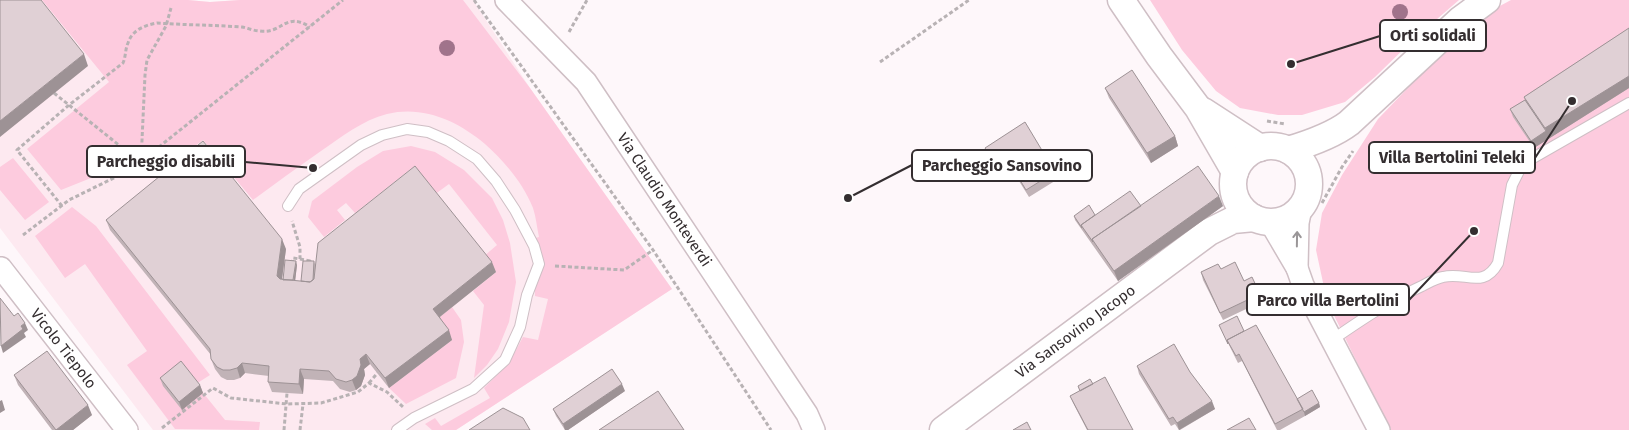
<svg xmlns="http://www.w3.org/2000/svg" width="1629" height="430" font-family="'Fira Sans',sans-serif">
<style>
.built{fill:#fde9f0}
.green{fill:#fdcbde}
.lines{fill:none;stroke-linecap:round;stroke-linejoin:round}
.service-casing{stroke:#cfbfc5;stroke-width:12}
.minor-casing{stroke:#cfbfc5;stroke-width:24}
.tertiary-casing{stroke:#cfbfc5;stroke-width:29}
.path{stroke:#b8b2b4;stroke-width:3;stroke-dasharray:4 2.5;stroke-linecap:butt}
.service{stroke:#fff;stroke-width:10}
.minor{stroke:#fff;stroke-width:21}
.tertiary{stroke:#fff;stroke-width:26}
.tree{fill:#a0738b}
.wall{fill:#c1b3b7}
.shaded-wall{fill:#9d9295}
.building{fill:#e0d0d5;stroke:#9d9295}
.oneway{stroke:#9a9698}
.labels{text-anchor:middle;stroke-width:4.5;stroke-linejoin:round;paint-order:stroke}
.street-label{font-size:15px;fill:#342e30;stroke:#fff}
.leader{fill:none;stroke:#342e30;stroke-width:2}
.callout-dot{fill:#342e30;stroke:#fff;stroke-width:2}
.callout{fill:#fff;stroke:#342e30;stroke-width:2}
.callout-label{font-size:16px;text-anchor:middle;font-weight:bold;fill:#342e30}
</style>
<rect width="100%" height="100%" fill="#fef7fa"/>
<path class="built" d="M0,0H188L210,2L240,0H473L530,88L672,289L456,430H153L0,228Z"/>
<path class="green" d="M42,0H188L210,2L240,0H463L530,88L672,289L456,430H432L425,424L435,418L441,426L490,398L484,388L509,363L523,337L538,340L548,299L535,296V266L529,240L539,237C537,228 536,217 533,208C523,183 504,161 485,144C458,121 423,105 387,114C363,120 341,137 321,151C298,167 275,184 253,200L203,140L167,168L149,147L131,162L61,190L27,149L109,82Z
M1150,0H1459L1414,39L1375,77L1345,102L1302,115H1278L1240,108L1216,91L1182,50Z
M1511,0H1629V430H1390L1327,301L1316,250L1322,213L1342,175L1378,119L1450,44L1498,7Z
M411,146L435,152L464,170L492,198L503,220L510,243L516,282L509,322L498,349L487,365L474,378L484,305L473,291L496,272L483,257L497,245L449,184L434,195L412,168L355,213L346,203L337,210L345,220L324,237L308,217L312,201L357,167L383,151Z
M13,158L49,202L25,220L0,190V167Z
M72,207L96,226L210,375L196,384L225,420L260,422L259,430L175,429L127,365L147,351L85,264L65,278L35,236Z
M452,307L461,320L464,342L456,378L406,404L389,388L452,340L437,319Z"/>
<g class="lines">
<defs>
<path id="service" d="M288,206L299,189L361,145L382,135L407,129L428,132L449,141L477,159L496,181L515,210L534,246L539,264L527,295L520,327L505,360L473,389L414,418L397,430
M1332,340C1361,320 1389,301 1422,286C1428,283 1436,278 1443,277C1465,271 1483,290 1498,263L1512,185L1521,167L1533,158L1629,103"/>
<g id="minor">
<path id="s1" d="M506,0L586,82L807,414L814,430"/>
<path d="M1270,222L1297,268L1298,223L1301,208"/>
<path id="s2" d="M1,268L127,430"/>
<path d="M1297,268L1303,285L1379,430"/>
</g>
<g id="tertiary">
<path d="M1121,0L1159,56L1198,108L1235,172"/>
<path d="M1203,111L1260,148"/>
<circle cx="1271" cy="184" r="38"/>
<path d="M1288,150C1308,144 1332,136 1349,123L1460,20L1487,0"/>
<path id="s3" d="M943,430L1209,232L1233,220L1254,218"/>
</g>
</defs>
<use href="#service" class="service-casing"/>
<use href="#minor" class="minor-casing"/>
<use href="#tertiary" class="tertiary-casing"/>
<path class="path" d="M474,0L653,250L771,430
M569,32L587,0
M880,62L969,0
M54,93L140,162
M1267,121L1285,124
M141,162L145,75L147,60L166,26L171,8
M1322,203L1342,167L1353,151
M62,206L17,150L69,105L123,63C126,56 125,50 128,43C132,30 145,25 157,23C185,25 213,25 242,27C248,28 254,31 260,31C283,34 285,11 310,27
M23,235L69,200L130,170L343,0
M300,259L310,261L309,265
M292,264L293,258L300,259V247L292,221
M555,266L624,270L653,250
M369,383L380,370
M162,428L213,388L231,398L287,404L321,403L358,392L369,383L387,392L403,407
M284,430L287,393
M300,430L303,404"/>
<use href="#service" class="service"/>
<use href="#minor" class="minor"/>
<use href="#tertiary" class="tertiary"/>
</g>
<g class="tree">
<circle cx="1400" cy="12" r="8"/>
<circle cx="447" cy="48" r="8"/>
</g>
<path class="wall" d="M1629,28V88L1534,148L1513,117L1510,109L1525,100L1524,97Z
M1105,88L1175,136L1178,146L1151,163L1109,98Z
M985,148L1055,172L1058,179L1029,197L1009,165L998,172L988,155Z
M1141,206H1223L1118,281L1075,220L1074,216L1095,215Z
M106,220L286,249L282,279L297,265L295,281H301L314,261L315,264L496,272L440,317L452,340L389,388L370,364L364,369L365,375L361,386L356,390L350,392L340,389L333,381L304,379L303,394L272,392L268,382L269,376L245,373L240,378L234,380H227L221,377L215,369L211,359V355L110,230Z
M1221,269L1260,294L1263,301L1223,320L1203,280L1201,272Z
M1219,325L1244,331L1297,399L1319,403L1320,407L1305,416L1280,430H1277L1242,361L1238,363Z
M1137,366L1190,372L1215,409L1180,430H1179L1175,424L1171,426L1139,374Z
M14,375L92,415L73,430H52L18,385Z
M160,378L200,385L203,393L182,410L163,386Z
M1093,384L1133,430H1087L1073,403L1070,396L1080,391L1078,386Z
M625,391L568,430H565L556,416L553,409Z"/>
<path class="shaded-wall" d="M84,54L88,66L0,137V121Z
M1629,76V88L1534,148L1531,141L1546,131L1545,128Z
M1175,136L1178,146L1151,163L1147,153Z
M1006,157L1009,165L998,172L995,164Z
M1219,196L1223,206L1118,281L1114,271Z
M282,239L286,249L281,286L277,276Z
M296,261L297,265L294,290L293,286Z
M492,262L496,272L437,319L433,309Z
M25,323L28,330L24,333L26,337L3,353L1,346L21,326Z
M449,330L452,340L389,388L385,378Z
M366,354L370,364L364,369L365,375L361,386L356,390L352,380L360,359Z
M242,363L245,373L240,378L237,368Z
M300,369L304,379L303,394L299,384Z
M622,384L625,391L568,430H565L563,424Z
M200,385L203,393L182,410L179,402Z
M2,400L5,410L0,413V401Z
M1212,401L1215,409L1179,430L1177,423Z
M1319,403L1320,407L1305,416L1304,412Z
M88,405L92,415L73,430H56Z"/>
<path class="building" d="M0,0H41L84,54L0,121Z
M1629,28V76L1545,128L1524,97Z
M1132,70L1175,136L1147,153L1105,88Z
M1525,100L1546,131L1531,141L1510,109Z
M1025,122L1055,172L1026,190L1006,157L995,164L985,148Z
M203,141L282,239L277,276L280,279L310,282L314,279L318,243L415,166L492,262L433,309L449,330L385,378L366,354L360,359L361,365L357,376L352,380L346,382L336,379L329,371L300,369L299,384L268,382L269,366L242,363L237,368L230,370H223L217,367L211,359L210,349L106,220Z
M1198,166L1219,196L1114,271L1092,239Z
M1130,191L1141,206L1092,239L1093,242L1081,225Z
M1089,205L1095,215L1081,225L1082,228L1074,216Z
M285,260L296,261L293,280H283Z
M303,261H314L313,280L310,282L301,281Z
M1235,262L1244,281L1252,277L1260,294L1220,313L1201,272L1218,264L1221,269Z
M0,298L14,316L18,313L25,323L21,326L23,329L1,346Z
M1237,316L1244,331L1227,340L1228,344L1219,325Z
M1256,325L1303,409L1275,424L1239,354L1236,356L1227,340Z
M1174,344L1190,372L1212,401L1177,423L1173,417L1169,419L1137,366Z
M47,351L88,405L56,430L14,375Z
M181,361L200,385L179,402L160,378Z
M612,369L622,384L563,424L553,409Z
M1105,377L1133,430H1088L1070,396Z
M1090,379L1093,384L1080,391L1078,386Z
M1312,390L1319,403L1304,412L1297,399Z
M658,391L684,430H599Z
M503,408L523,418L530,430H469Z
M1249,418L1256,430H1227Z
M1027,422L1031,430H1013Z"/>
<defs><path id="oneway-shaft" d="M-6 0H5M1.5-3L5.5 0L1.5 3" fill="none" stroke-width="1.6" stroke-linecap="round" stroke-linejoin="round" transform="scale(1.25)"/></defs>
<use class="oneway" href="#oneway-shaft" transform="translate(1297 239) rotate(-89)"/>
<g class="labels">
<g class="street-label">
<text dy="5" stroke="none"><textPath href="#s1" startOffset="256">Via Claudio Monteverdi</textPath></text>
<text dy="5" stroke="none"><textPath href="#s3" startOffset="165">Via Sansovino Jacopo</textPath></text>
<text dy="5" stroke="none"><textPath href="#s2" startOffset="102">Vicolo Tiepolo</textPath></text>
</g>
</g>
<path class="leader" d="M1291 64L1380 36M1572 101L1535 158M313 168L245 162M848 198L912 165M1474 231L1409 300"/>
<g class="callout-dot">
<circle cx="1291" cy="64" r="5"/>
<circle cx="1572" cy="101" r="5"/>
<circle cx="313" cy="168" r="5"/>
<circle cx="848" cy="198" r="5"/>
<circle cx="1474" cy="231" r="5"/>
</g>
<g class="callout">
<rect x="1380" y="20" width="106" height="31" rx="5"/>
<rect x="1369" y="142" width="166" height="31" rx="5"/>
<rect x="87" y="146" width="158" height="31" rx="5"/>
<rect x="912" y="150" width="180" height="31" rx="5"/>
<rect x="1247" y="284" width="162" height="31" rx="5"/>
</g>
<g class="callout-label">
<text x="1433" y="41">Orti solidali</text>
<text x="1452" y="163">Villa Bertolini Teleki</text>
<text x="166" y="167">Parcheggio disabili</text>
<text x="1002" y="171">Parcheggio Sansovino</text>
<text x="1328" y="306">Parco villa Bertolini</text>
</g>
</svg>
